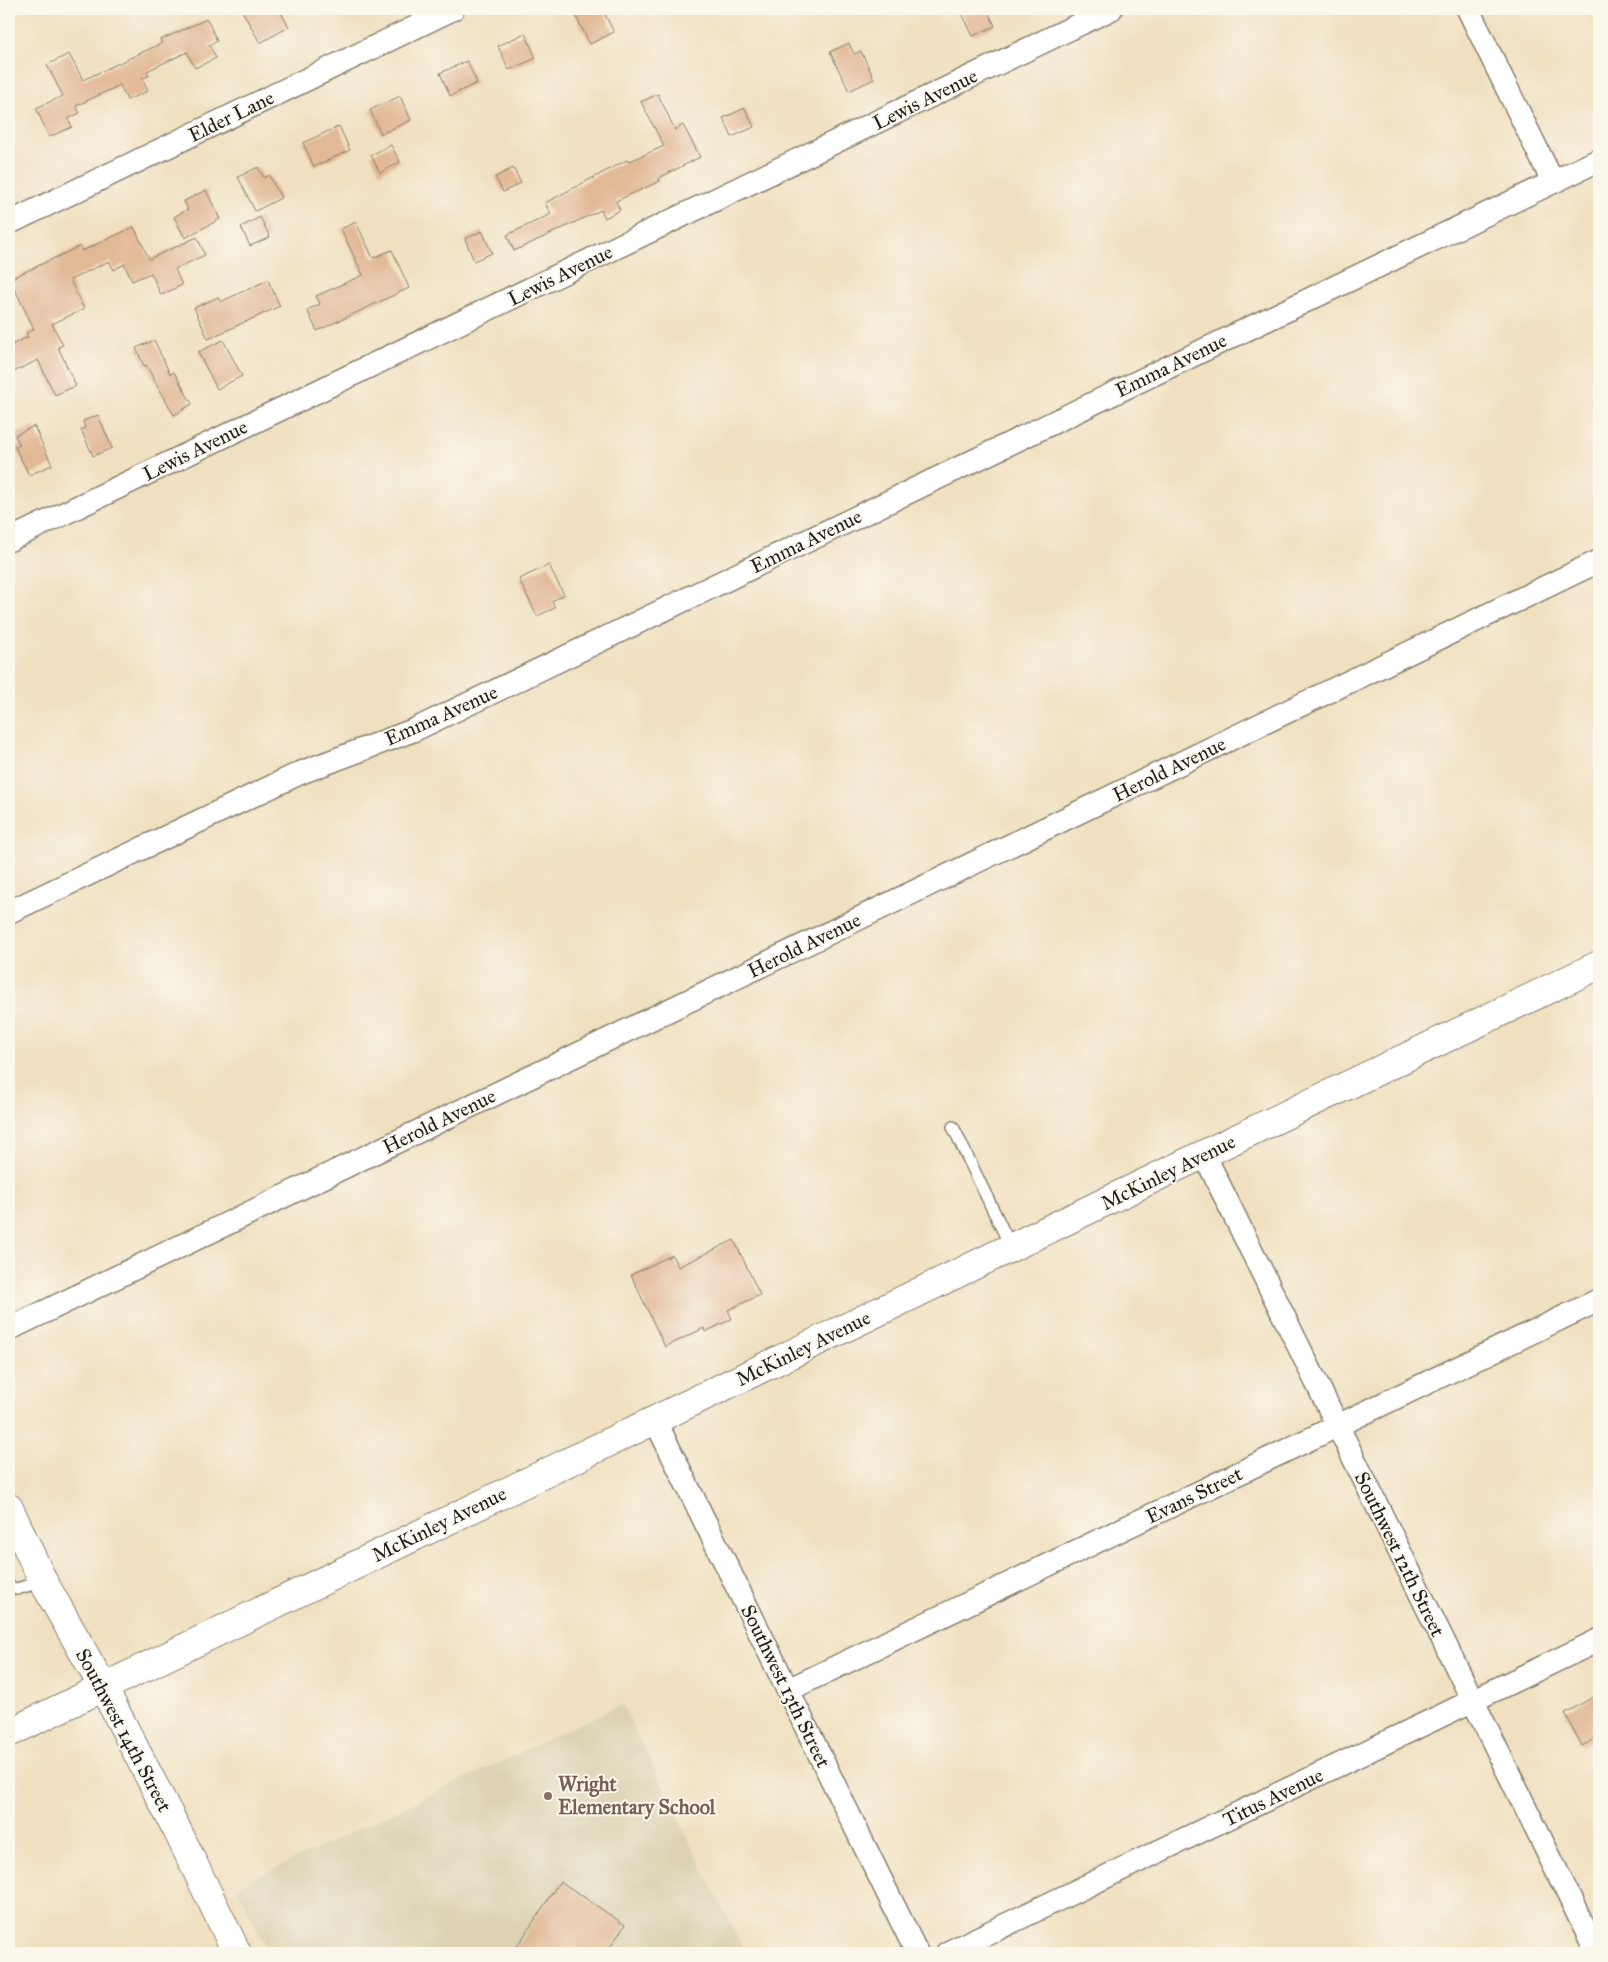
<svg xmlns="http://www.w3.org/2000/svg" width="1608" height="1962" font-family="'IM FELL Great Primer',serif">
<style>
.built{fill:#ddd3b4}
.building{fill:#e2b997}
.lines{fill:none;stroke-linecap:round;stroke-linejoin:round}
.lane-casing{stroke:#867e6e;stroke-width:14}
.street-casing{stroke:#867e6e;stroke-width:25}
.secondary-casing{stroke:#867e6e;stroke-width:30}
.lane{stroke:#fff;stroke-width:11}
.street{stroke:#fff;stroke-width:22}
.secondary{stroke:#fff;stroke-width:28}
.education-dot{fill:#8d6e63;stroke:#fbf7ec;stroke-width:2}
.labels{text-anchor:middle;stroke-width:4;stroke-linejoin:round;paint-order:stroke}
.street-label{font-size:20px;fill:#1c1c1c;stroke:#fbf7ec}
.education-label{font-size:20px;font-weight:bold;fill:#785e54;stroke:#fbf7ec;text-anchor:start}
</style>
<rect width="100%" height="100%" fill="#fbf7ec"/>
<filter id="ink" filterUnits="userSpaceOnUse"><feTurbulence type="fractalNoise" baseFrequency=".02" numOctaves="2"/><feDisplacementMap in="SourceGraphic" scale="10" xChannelSelector="R" yChannelSelector="G"/><feConvolveMatrix kernelMatrix="1 2 1 2 8 2 1 2 1" color-interpolation-filters="sRGB"/></filter>
<filter id="wash" filterUnits="userSpaceOnUse"><feTurbulence type="fractalNoise" baseFrequency=".0096" numOctaves="4" result="noise"/><feDisplacementMap in="SourceGraphic" scale="20" xChannelSelector="R" yChannelSelector="G"/><feGaussianBlur stdDeviation="1.12" result="paint"/><feColorMatrix in="noise" values="0 0 0 0 0 0 0 0 0 0 0 0 0 0 0 0 0 1.4 0 .05"/><feComposite in="paint" operator="in"/></filter>
<g filter="url(#wash)">
<rect width="100%" height="100%" fill="#f0e0c0"/>
<path class="built" d="M622,1704L745,1953H269L236,1887Z"/>
<g id="blocks">
<path class="building" d="M241,9H279L289,27L260,43Z
M572,9H602L614,32L590,44Z
M960,9H987L995,26L973,36Z
M207,19L217,41L209,45L216,58L195,68L187,52L147,71L149,76L142,78L148,91L127,100L120,85L76,106L80,113L68,119L72,127L49,137L36,108L63,96L47,65L69,54L83,80L162,43L160,40Z
M525,33L536,58L509,70L498,46Z
M849,43L854,54L861,51L874,79L849,91L830,52Z
M467,61L477,83L450,96L440,73Z
M658,94L675,130L683,125L700,157L659,178L660,181L616,201L620,210L605,218L601,210L514,251L507,235L551,214L545,203L627,160L628,162L664,146L641,102Z
M400,96L411,120L381,134L370,110Z
M745,108L754,127L732,137L723,118Z
M339,126L350,150L314,167L303,143Z
M391,145L400,162L380,173L371,155Z
M258,167L264,178L269,175L281,198L255,211L238,177Z
M513,168L521,183L503,192L495,177Z
M206,190L220,219L185,238L174,217L188,209L184,201Z
M260,217L270,237L250,246L241,227Z
M356,222L373,258L392,250L409,288L317,331L307,310L320,304L316,296L363,275L341,229Z
M134,227L149,259L197,237L205,255L175,269L182,285L161,295L151,273L132,281L124,264L114,270L109,261L70,280L84,309L52,324L63,345L58,347L76,386L55,395L38,360L9,374V346L28,337L26,333L34,329L10,279L80,246L82,251Z
M482,231L492,253L474,261L465,239Z
M268,280L280,306L208,339L194,308L218,297L220,302Z
M154,340L170,374L174,372L192,404L174,415L146,365L144,366L136,348Z
M223,340L242,376L217,389L198,352Z
M98,415L112,448L93,456L81,430L85,428L83,421Z
M34,426L52,465L29,475L15,447L20,445L15,435Z
M549,565L564,595L552,601L555,608L537,616L519,579Z
M734,1240L760,1295L728,1310L732,1319L705,1332L704,1328L665,1347L631,1275L672,1255L678,1267Z
M1599,1694V1737L1582,1746L1565,1713Z
M560,1881L625,1925L606,1953H513Z"/>
</g>
</g>
<g filter="url(#ink)">
<use href="#blocks" fill-opacity="0" stroke="#867e6e" stroke-width="1"/>
<g class="lines">
<defs>
<path id="lane" d="M953,1127L1011,1247
M9,1587L17,1589L43,1581"/>
<path id="street" d="M1468,9L1553,182
M9,223L453,9
M9,540L1111,9
M9,912L300,773L414,730L1599,160
M1204,1154L1597,1953
M9,1329L1599,561
M655,1420L917,1953
M788,1690L1599,1300
M947,1953L1599,1640"/>
<path id="secondary" d="M9,1508L43,1581L103,1687L177,1830L237,1953
M9,1733L1204,1154L1599,965"/>
</defs>
<use href="#lane" class="lane-casing"/>
<use href="#street" class="street-casing"/>
<use href="#secondary" class="secondary-casing"/>
<use href="#lane" class="lane"/>
<use href="#street" class="street"/>
<use href="#secondary" class="secondary"/>
</g>
</g>
<circle class="education-dot" cx="548" cy="1796" r="5"/>
<g class="labels">
<g class="street-label">
<text transform="translate(925 99) rotate(-26)" y="7">Lewis Avenue</text>
<text transform="translate(231 116) rotate(-26)" y="7">Elder Lane</text>
<text transform="translate(560 275) rotate(-26)" y="7">Lewis Avenue</text>
<text transform="translate(1171 365) rotate(-26)" y="7">Emma Avenue</text>
<text transform="translate(195 450) rotate(-26)" y="7">Lewis Avenue</text>
<text transform="translate(806 541) rotate(-26)" y="7">Emma Avenue</text>
<text transform="translate(441 715) rotate(-24)" y="7">Emma Avenue</text>
<text transform="translate(1169 769) rotate(-26)" y="7">Herold Avenue</text>
<text transform="translate(804 945) rotate(-26)" y="7">Herold Avenue</text>
<text transform="translate(439 1121) rotate(-26)" y="7">Herold Avenue</text>
<text transform="translate(1168 1172) rotate(-26)" y="7">McKinley Avenue</text>
<text transform="translate(803 1348) rotate(-26)" y="7">McKinley Avenue</text>
<text transform="translate(1194 1495) rotate(-26)" y="7">Evans Street</text>
<text transform="translate(439 1524) rotate(-26)" y="7">McKinley Avenue</text>
<text transform="translate(1400 1554) rotate(64)" y="7">Southwest 12th Street</text>
<text transform="translate(786 1686) rotate(64)" y="7">Southwest 13th Street</text>
<text transform="translate(124 1730) rotate(62)" y="7">Southwest 14th Street</text>
<text transform="translate(1273 1797) rotate(-26)" y="7">Titus Avenue</text>
</g>
<g class="education-label">
<text x="558" y="1791">Wright<tspan x="558" dy="23">Elementary School</tspan></text>
</g>
</g>
<rect width="1608" height="1962" fill="none" stroke="#fbf7ec" stroke-width="30"/>
</svg>
